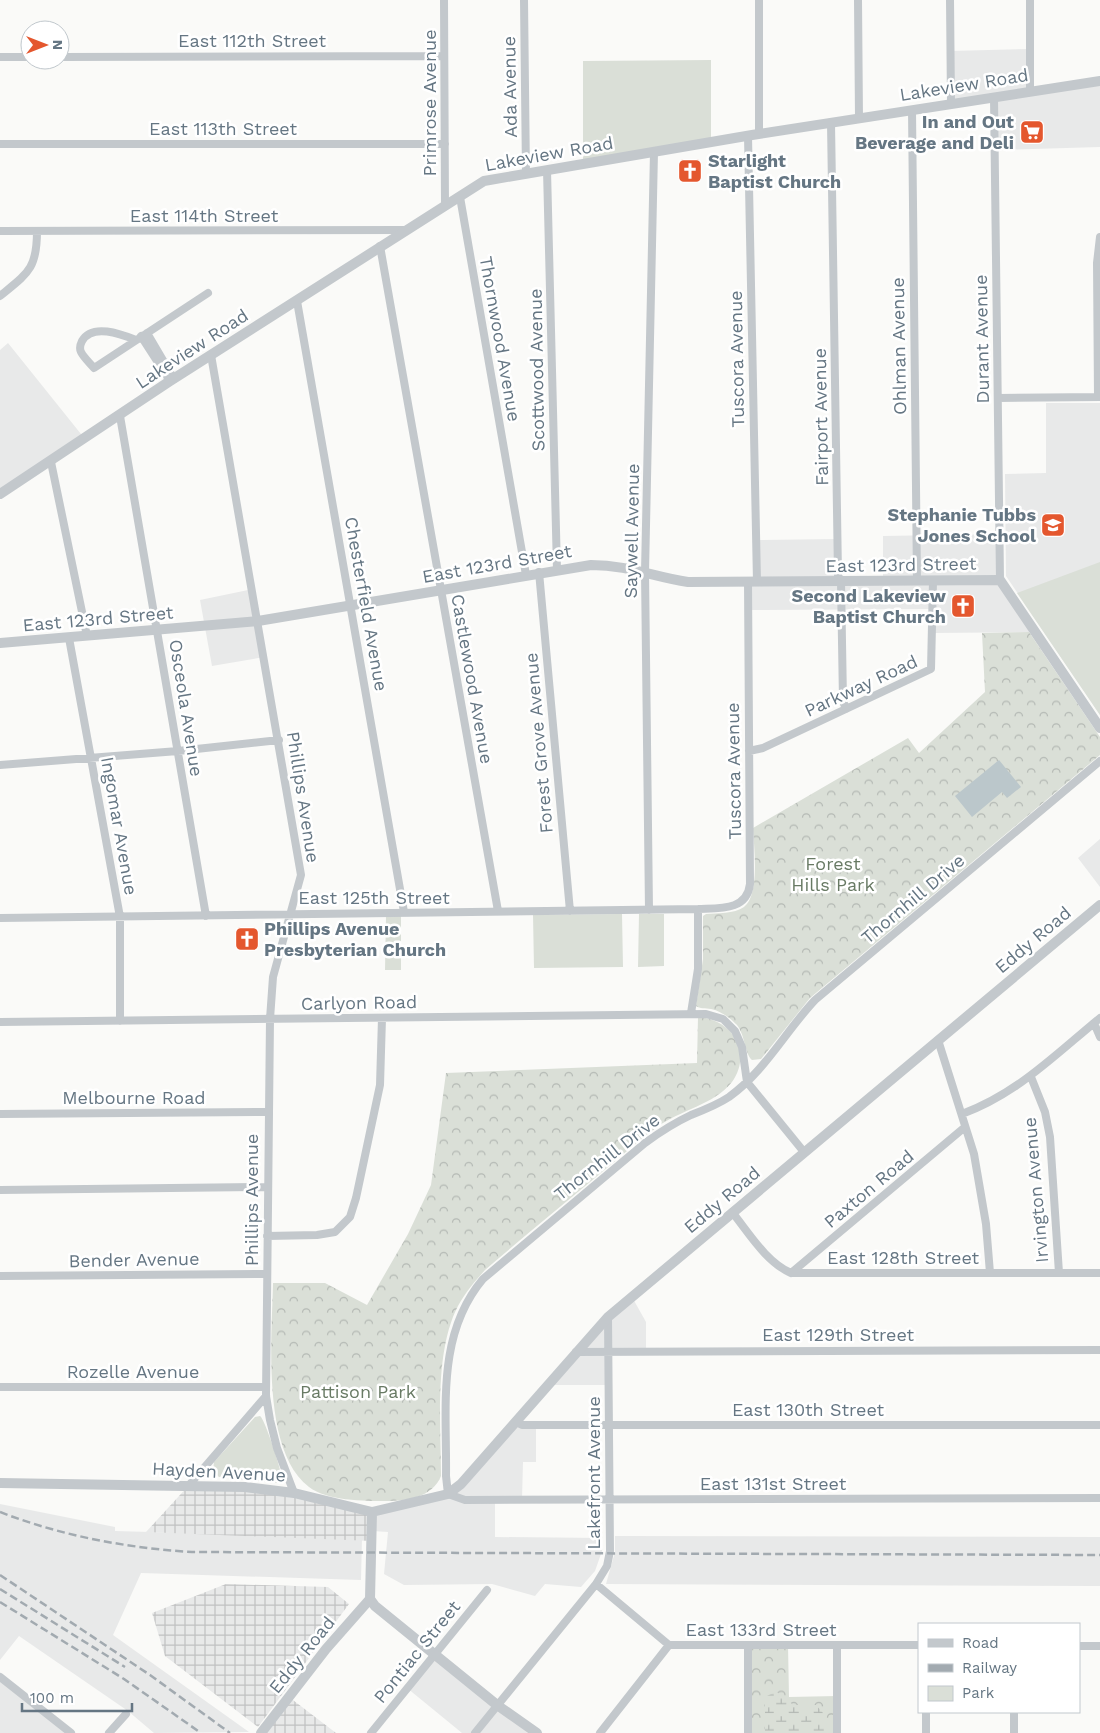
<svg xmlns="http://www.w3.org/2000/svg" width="1100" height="1733" font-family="'Work Sans',sans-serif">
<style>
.built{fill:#e8e9e9}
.industrial{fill:url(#industrial-grid)}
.green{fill:#dadfd7}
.forest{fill:url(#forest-crowns)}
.wetland{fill:url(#wetland-marsh)}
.water{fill:#bbc7cb}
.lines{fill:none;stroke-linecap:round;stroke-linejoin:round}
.minor{stroke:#c3c8cc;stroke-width:8}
.tertiary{stroke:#c3c8cc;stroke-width:10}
.rail{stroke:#a2aab0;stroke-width:2.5;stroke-dasharray:8 4;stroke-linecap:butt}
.labels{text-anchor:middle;stroke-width:5;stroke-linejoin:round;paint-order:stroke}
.street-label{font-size:18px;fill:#657683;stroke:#fff}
.poi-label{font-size:18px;font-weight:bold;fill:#657683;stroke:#fff;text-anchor:end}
.park-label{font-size:18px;fill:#687a64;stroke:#fff}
</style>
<defs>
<pattern id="industrial-grid" width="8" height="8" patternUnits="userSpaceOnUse" patternTransform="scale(1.25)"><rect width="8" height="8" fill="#e8e9e9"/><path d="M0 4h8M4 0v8" fill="none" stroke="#c0c1c2"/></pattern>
<pattern id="forest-crowns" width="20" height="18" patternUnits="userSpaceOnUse" patternTransform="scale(1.25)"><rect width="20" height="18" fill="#dadfd7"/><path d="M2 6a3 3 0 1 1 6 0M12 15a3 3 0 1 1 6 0" fill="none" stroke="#b4b9b4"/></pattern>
<pattern id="wetland-marsh" width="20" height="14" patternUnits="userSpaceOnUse" patternTransform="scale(1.25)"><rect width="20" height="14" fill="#dadfd7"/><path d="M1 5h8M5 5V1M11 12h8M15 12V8" fill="none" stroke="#b4b9b4"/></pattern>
</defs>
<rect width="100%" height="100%" fill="#fafaf8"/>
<path class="built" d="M1030,49V91L1100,81V147L995,150L994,98L951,103L950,51Z
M8,343L85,439L0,494V350Z
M1046,403H1100V715L1006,576L1005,474L1046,473Z
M1000,534V580L1036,632L933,633L932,609L748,610V582H757L756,540L837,539L841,582L883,581V536Z
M253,589L264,657L212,666L200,600Z
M1100,839V887L1078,858Z
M632,1297L646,1322V1351H608V1385H548Z
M516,1422L536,1425V1462H523L522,1499L495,1500V1537L601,1538L602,1551L595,1571L581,1587L545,1584L535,1596L492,1584L404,1585L384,1574L388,1532L372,1531V1512L448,1494Z
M0,1504L115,1527V1531L362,1538L361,1580L141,1573L113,1635L249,1732L154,1733L128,1711L19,1636L0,1660Z
M615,1536L1100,1537V1586L606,1584L615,1552Z
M435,1655L537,1733H462L407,1688Z
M0,1677L71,1733H0Z"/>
<path class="industrial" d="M190,1484L245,1487L372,1512V1541L146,1532Z
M226,1584L328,1587L349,1604L258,1727L165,1656L152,1613Z
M289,1697L336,1733H261Z"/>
<path class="green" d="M711,60V142L583,164V61Z
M1100,562V715L1017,593Z
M622,914L623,967L534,968L533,915Z
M639,914H664V966L638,967Z
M386,916H401V970H385Z
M260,1416C265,1419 283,1475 282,1480L277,1483L219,1477L213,1471L214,1462L255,1417Z"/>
<path class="forest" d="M1029,632L1100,737V755L810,998L761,1059L752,1060C745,1054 745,1035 737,1025C730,1018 721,1011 711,1009C705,1008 700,1009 696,1006L703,959V916L706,914C717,913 734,914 744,907C760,895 754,847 753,828L908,738L919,753L985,692L982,633Z
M698,1017C732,1019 753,1052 732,1082C714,1105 680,1110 657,1127C636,1142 616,1161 596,1177C559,1208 522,1238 485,1270C475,1281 465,1293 458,1306C434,1352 441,1425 441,1476C433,1497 407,1501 386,1501C364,1501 327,1501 309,1487C261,1450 272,1337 273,1283H325L367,1305L408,1234L431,1185L446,1073L697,1063Z
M748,1645H788L789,1697L837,1696V1733H748Z"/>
<path class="wetland" d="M775,1692L781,1694L793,1705H816L823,1713L825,1733H765V1697Z"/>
<path class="water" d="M999,760L1021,787L1007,798L1002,792L972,817L955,796Z"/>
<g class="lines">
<path class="minor" d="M444,0L445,206
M524,0L526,174
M759,0V134
M858,0L859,118
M950,0L951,103
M1030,0V91
M0,57H30
M60,57L444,56
M994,98L1000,580
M912,110L917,581
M831,123L838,575L841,582L843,701L846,709
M748,136L757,582
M0,144H445
M547,170L557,570
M460,197L526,575
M0,231L406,230
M380,246L498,911
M0,296C28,273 37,269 37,231
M297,301L404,912
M147,333L174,379
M141,336L170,381
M136,340C121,334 92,323 82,341C80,345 79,348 81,352C84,358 90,363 94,368L208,293
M211,355L301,875L273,977L270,1019L266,1396L270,1420L277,1448L294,1493
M1098,397L1097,263L1100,237
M998,398L1100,397
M120,416L206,916
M51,462L87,636
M539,572L570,911
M69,638L120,917V1021
M749,751L763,748L931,669L933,581
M1100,761L815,1000C785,1032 765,1071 729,1097C717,1105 704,1110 691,1115C674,1123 660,1132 645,1143L483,1279C436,1335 447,1408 446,1476L448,1494L465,1500L1100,1498
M0,765L178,751L279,740
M649,910L645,572L654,152
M0,918L698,909C719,908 747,911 750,884L748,582
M691,1013L698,969V909
M0,1022L706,1014L723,1019L735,1031L742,1047L747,1082L804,1152
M1094,1023L1100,1037
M938,1040L974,1154L986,1224L990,1273
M1031,1077L1045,1112L1050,1137L1059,1273
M0,1114L267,1112
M962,1114C1017,1094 1056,1054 1100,1018
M0,1190L267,1187
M732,1212C749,1233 766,1262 791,1273H1100
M267,1236L317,1235L335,1232L350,1217L356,1198L380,1085L382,1018
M791,1273L965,1127
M0,1276L267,1274
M576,1352L1100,1350
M0,1387H266
M516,1422L522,1425H1100
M190,1484L266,1396
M596,1584L669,1645H919
M748,1645V1733
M1079,1646H1100
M0,1677L71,1733
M926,1712V1733
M1014,1712V1733
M109,1733L126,1714
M371,1733L487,1590
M475,1733L596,1584L607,1566L610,1551L608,1317
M600,1733L669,1645
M837,1733V1645"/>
<path class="tertiary" d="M0,494L170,381L484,181L752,135L1100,81
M0,643L258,621L591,565C629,565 653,577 688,582L1000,580L1100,728
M0,1483L245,1487L294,1493L372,1512L370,1599L375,1606L497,1705L537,1733
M372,1512L448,1494L461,1484L608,1317L1100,905
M261,1733L326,1649L370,1599"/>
<path class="rail" d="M0,1512C62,1536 127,1548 192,1552L1100,1555
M0,1575L150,1675L230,1733
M0,1589L125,1667
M0,1602L124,1679L201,1733"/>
</g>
<defs>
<symbol id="supermarket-square" viewBox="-11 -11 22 22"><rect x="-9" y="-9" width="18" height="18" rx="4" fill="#e4572e" stroke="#fff"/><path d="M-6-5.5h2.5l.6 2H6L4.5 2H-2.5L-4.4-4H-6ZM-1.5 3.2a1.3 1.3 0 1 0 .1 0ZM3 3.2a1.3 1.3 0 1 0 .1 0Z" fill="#fff"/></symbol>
<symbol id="church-square" viewBox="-11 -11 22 22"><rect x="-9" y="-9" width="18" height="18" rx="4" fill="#e4572e" stroke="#fff"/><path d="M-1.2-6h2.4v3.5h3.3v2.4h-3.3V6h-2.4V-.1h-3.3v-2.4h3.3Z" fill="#fff"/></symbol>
<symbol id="school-square" viewBox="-11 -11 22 22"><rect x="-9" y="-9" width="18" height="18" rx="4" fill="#e4572e" stroke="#fff"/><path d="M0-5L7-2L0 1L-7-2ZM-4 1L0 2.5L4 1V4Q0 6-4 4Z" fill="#fff"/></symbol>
</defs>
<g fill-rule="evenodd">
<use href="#supermarket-square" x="1018" y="118" width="28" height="28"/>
<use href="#church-square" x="676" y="157" width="28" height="28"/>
<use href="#school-square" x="1039" y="511" width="28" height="28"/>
<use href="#church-square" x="949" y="592" width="28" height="28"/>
<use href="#church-square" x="233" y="925" width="28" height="28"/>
</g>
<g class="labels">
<g class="street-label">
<text x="252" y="47">East 112th Street</text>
<text transform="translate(964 85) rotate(-9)" y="6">Lakeview Road</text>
<text transform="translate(510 87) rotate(-91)" y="6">Ada Avenue</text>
<text transform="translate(430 103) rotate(-90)" y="6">Primrose Avenue</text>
<text x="223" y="135">East 113th Street</text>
<text transform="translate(549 154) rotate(-10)" y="6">Lakeview Road</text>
<text x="204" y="222">East 114th Street</text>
<text transform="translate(500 339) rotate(80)" y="6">Thornwood Avenue</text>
<text transform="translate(982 339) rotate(-91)" y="6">Durant Avenue</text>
<text transform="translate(899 346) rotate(-91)" y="6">Ohlman Avenue</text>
<text transform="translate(192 349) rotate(-33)" y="6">Lakeview Road</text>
<text transform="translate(737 359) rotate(-91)" y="6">Tuscora Avenue</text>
<text transform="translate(537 370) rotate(-91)" y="6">Scottwood Avenue</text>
<text transform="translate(821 417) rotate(-91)" y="6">Fairport Avenue</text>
<text transform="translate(632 531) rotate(-89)" y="6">Saywell Avenue</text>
<text transform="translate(497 564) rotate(-10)" y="6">East 123rd Street</text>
<text transform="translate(901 565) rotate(-1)" y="6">East 123rd Street</text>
<text transform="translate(366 604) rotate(80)" y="6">Chesterfield Avenue</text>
<text transform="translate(98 619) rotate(-5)" y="6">East 123rd Street</text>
<text transform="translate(472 679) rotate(80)" y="6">Castlewood Avenue</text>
<text transform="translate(861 686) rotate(-25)" y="6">Parkway Road</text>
<text transform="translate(186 708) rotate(81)" y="6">Osceola Avenue</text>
<text transform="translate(539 743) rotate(-95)" y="6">Forest Grove Avenue</text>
<text transform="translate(734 771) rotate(-91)" y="6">Tuscora Avenue</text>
<text transform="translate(303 797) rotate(81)" y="6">Phillips Avenue</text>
<text transform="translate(119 826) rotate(80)" y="6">Ingomar Avenue</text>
<text x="374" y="904">East 125th Street</text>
<text transform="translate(913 899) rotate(-40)" y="6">Thornhill Drive</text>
<text transform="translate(1033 940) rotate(-40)" y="6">Eddy Road</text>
<text transform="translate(359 1003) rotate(-1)" y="6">Carlyon Road</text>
<text x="134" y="1104">Melbourne Road</text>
<text transform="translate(607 1157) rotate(-38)" y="6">Thornhill Drive</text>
<text transform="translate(869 1189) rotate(-40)" y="6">Paxton Road</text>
<text transform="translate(1036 1190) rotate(-95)" y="6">Irvington Avenue</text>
<text transform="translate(252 1200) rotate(-90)" y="6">Phillips Avenue</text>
<text transform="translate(722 1200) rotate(-40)" y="6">Eddy Road</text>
<text x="903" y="1264">East 128th Street</text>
<text transform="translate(134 1260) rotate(-1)" y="6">Bender Avenue</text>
<text x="838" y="1341">East 129th Street</text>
<text x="133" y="1378">Rozelle Avenue</text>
<text x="808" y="1416">East 130th Street</text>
<text transform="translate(219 1472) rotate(3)" y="6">Hayden Avenue</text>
<text transform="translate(594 1473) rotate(-90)" y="6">Lakefront Avenue</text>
<text x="773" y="1490">East 131st Street</text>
<text x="761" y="1636">East 133rd Street</text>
<text transform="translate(417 1652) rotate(-51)" y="6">Pontiac Street</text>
<text transform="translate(302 1655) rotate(-51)" y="6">Eddy Road</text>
</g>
<g class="poi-label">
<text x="1014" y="128">In and Out<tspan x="1014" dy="21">Beverage and Deli</tspan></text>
<text x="708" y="167" text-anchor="start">Starlight<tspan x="708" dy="21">Baptist Church</tspan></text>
<text x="1036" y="521">Stephanie Tubbs<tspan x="1036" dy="21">Jones School</tspan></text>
<text x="946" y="602">Second Lakeview<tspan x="946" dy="21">Baptist Church</tspan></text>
<text x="264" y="935" text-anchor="start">Phillips Avenue<tspan x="264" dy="21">Presbyterian Church</tspan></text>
</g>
<g class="park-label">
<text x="833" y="870">Forest<tspan x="833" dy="21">Hills Park</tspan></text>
<text x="358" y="1398">Pattison Park</text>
</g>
</g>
<rect x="918" y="1623" width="162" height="90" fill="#ffffff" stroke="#c1c8cd"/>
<rect x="928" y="1639" width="25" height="8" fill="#c3c8cc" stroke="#c1c8cd"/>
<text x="962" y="1648" font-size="15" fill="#657683">Road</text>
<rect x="928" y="1664" width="25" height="8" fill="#a2aab0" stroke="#c1c8cd"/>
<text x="962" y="1673" font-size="15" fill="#657683">Railway</text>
<rect x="928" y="1686" width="25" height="15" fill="#dadfd7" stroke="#c1c8cd"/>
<text x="962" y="1698" font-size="15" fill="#657683">Park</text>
<g transform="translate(45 45) rotate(90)"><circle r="24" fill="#ffffff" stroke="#c1c8cd"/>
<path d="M0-4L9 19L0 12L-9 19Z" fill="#e4572e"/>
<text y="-8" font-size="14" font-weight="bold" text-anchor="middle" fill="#657683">N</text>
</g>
<path d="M22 1703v8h110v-8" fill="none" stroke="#657683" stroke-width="2.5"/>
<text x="30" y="1703" font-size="15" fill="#657683" stroke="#ffffff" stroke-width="4" paint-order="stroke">100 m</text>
</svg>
